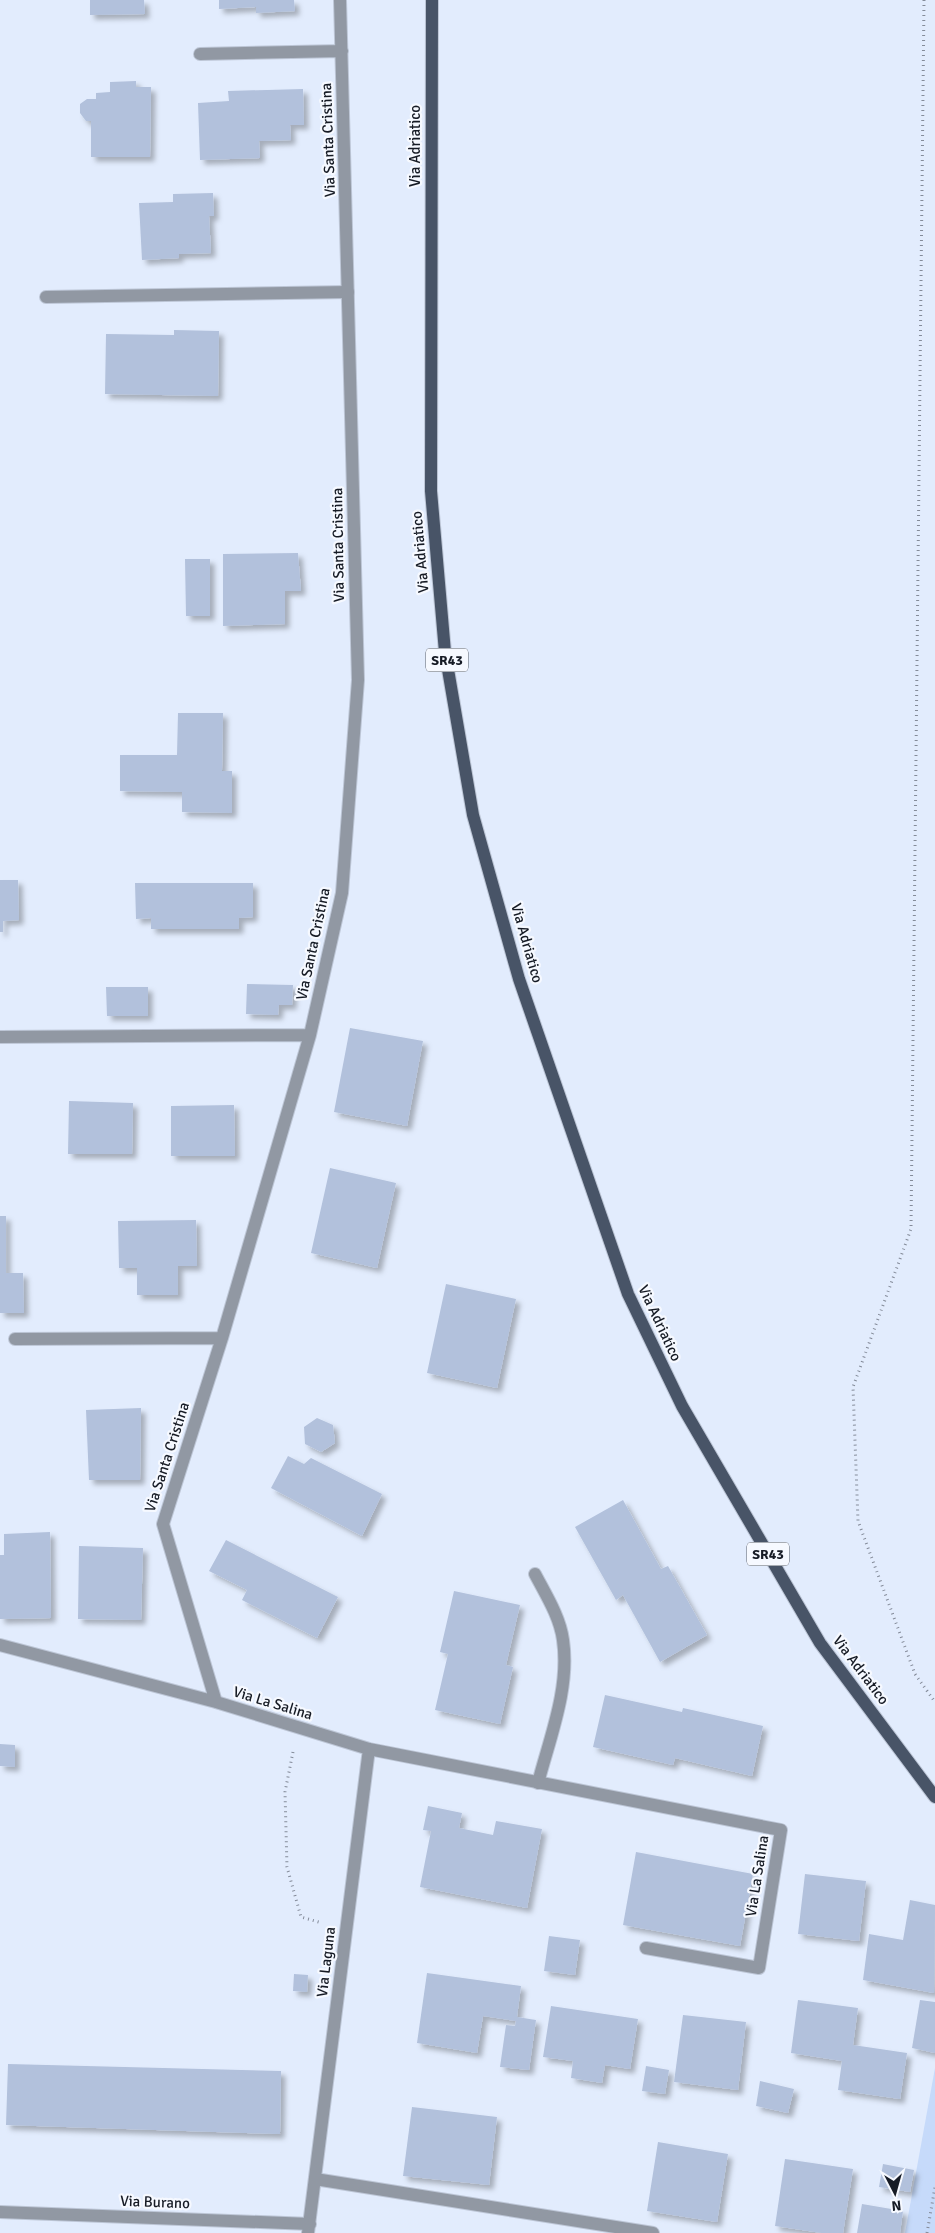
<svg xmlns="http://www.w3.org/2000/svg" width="935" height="2233" font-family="Signika,sans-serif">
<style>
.green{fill:#c6dafa}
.building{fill:#b2c1dc;filter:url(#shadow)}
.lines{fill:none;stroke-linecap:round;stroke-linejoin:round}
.lane-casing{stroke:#bdc6d6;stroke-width:14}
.street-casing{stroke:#bdc6d6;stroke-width:14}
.primary-casing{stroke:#bdc6d6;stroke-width:14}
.path{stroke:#848b99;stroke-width:3;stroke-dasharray:1 4;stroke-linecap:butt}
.lane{stroke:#9198a3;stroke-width:12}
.street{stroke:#9198a3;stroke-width:12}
.primary{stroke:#485467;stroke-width:12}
.labels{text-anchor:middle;stroke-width:4.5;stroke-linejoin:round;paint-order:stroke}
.shield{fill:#f6f9ff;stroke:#595e66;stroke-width:1}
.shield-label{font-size:14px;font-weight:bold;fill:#161b25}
.street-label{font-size:15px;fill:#161b25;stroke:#f6f9ff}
</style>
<defs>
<filter id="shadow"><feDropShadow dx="4.5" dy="4.5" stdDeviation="2.5" flood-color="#0004"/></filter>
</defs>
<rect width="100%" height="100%" fill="#e2ecfd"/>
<path class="green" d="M935,2068V2233H905Z"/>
<path class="building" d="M90,0H144L145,14L90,15Z
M219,0H294L295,11L256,13V7L219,9Z
M136,81V87H151L150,157H91V121H86L80,113V104L87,99H96V93L110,92V82Z
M303,89L304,125H290L291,140L259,141L260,158L200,160L198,103L229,101L228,91Z
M213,193L214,216H209L211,253L179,254V258L142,260L139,203L173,202V194Z
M174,330L219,331L218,396L105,394L106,334L174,335Z
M298,553L301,591H285V624L223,626V554Z
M185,559H210V616H186Z
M178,713H223L222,771H232V813L182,812V792L120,791V755H177Z
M0,880H18L19,920L3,921V932H0Z
M135,883H253V917L239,918V929H151V918L136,919Z
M247,984L293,985L292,1005H279L278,1015L246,1014Z
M106,987H148V1016H107Z
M350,1028L423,1041L407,1126L334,1112Z
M69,1101L133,1103L132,1154H68Z
M234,1105L235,1156H171V1106Z
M330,1168L396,1183L377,1268L311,1253Z
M0,1216H6V1273H23L24,1313H0Z
M196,1220L197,1266H178V1295H137V1268H119L118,1221Z
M446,1284L516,1299L497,1388L427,1373Z
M141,1408L140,1480H89L86,1410Z
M317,1418L333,1425L335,1443L321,1452L305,1444L304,1427Z
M288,1456L304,1464L311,1458L382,1494L362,1536L271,1488Z
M623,1500L661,1569L668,1566L707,1635L660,1662L623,1595L616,1600L575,1527Z
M50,1532L51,1618L0,1619V1555H4V1534Z
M226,1540L338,1597L317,1638L242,1600L247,1590L209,1571Z
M79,1546L143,1548L141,1620L78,1619Z
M454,1591L520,1605L506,1665L513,1667L500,1724L435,1710L448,1654L440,1652Z
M605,1695L682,1712L683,1708L763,1726L752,1776L675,1758L673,1765L593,1747Z
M0,1744L15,1745V1767L0,1766Z
M428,1806L462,1813L459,1828L493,1835L496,1821L542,1829L527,1908L420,1887L431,1831L423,1830Z
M636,1852L753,1874L740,1946L623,1925Z
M805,1874L866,1881L859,1941L798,1934Z
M910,1900L935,1905L934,1993L863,1980L869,1934L903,1940Z
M549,1936L580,1940L575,1975L544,1971Z
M427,1973L521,1986L517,2017L536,2020L529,2070L500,2067L506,2025L515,2026L516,2021L483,2016L477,2053L417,2043Z
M294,1974L308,1975L307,1992L293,1991Z
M798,2000L858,2008L853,2045L907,2053L900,2099L838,2090L842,2061L791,2053Z
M920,2000L935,2002V2053L912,2048Z
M551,2006L638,2019L630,2069L605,2065L602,2083L571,2078L573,2061L543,2057Z
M683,2015L746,2022L738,2090L674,2082Z
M8,2064L281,2071L280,2134L6,2125Z
M646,2066L669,2070L665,2094L642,2091Z
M760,2081L794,2089L788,2113L756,2106Z
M412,2107L497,2117L489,2185L403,2176Z
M658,2142L728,2154L717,2222L647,2211Z
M785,2159L853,2169L843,2233H822L775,2226Z
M883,2164L914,2170L910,2192L879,2187Z
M862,2204L903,2211L900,2233H857Z"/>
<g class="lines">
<defs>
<path id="lane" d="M46,297L348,292
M535,1574C546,1595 560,1617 563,1640C570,1688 550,1737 538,1783"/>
<path id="street" d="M200,54L342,51
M0,1037L310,1035
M15,1339L222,1338
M0,1645L216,1702L369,1749L781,1830L759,1968L646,1948
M216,1702L163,1524L222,1338L310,1035L342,893L358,680L340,0
M315,2179L653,2233
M0,2212L310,2224
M308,2233L369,1749"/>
<path id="primary" d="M432,0L431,491L445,652L473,815L519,979L628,1294L682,1406L820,1643L935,1797"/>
</defs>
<use href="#lane" class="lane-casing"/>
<use href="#street" class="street-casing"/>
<use href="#primary" class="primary-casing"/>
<path class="path" d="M924,0L911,1229L853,1387L858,1521L915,1674L935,1702
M293,1752L285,1792L287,1867L301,1917L322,1923
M927,2233L935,2187"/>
<use href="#lane" class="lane"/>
<use href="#street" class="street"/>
<use href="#primary" class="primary"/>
</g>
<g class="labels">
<g class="shield">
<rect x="426" y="648.5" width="42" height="23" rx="4"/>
<rect x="747" y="1542.5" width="42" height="23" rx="4"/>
</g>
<g class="shield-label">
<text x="447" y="665">SR43</text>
<text x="768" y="1559">SR43</text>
</g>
<g class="street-label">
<text transform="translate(328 140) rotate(-92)" y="5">Via Santa Cristina</text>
<text transform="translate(415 146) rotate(-90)" y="5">Via Adriatico</text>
<text transform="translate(338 545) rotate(-91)" y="5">Via Santa Cristina</text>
<text transform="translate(420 552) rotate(-95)" y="5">Via Adriatico</text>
<text transform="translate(527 943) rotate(74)" y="5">Via Adriatico</text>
<text transform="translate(313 944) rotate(-78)" y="5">Via Santa Cristina</text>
<text transform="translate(660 1323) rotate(65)" y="5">Via Adriatico</text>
<text transform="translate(167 1457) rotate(-72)" y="5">Via Santa Cristina</text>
<text transform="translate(861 1670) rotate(53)" y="5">Via Adriatico</text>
<text transform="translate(273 1703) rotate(17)" y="5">Via La Salina</text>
<text transform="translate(757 1876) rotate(-81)" y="5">Via La Salina</text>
<text transform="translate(326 1962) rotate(-83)" y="5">Via Laguna</text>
<text transform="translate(155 2202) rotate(2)" y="5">Via Burano</text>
</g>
</g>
<g transform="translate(895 2193) rotate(174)" stroke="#f6f9ff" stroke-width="4" paint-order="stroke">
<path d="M0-4L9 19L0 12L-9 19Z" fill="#161b25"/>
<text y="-8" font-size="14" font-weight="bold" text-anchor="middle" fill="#161b25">N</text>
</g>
</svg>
